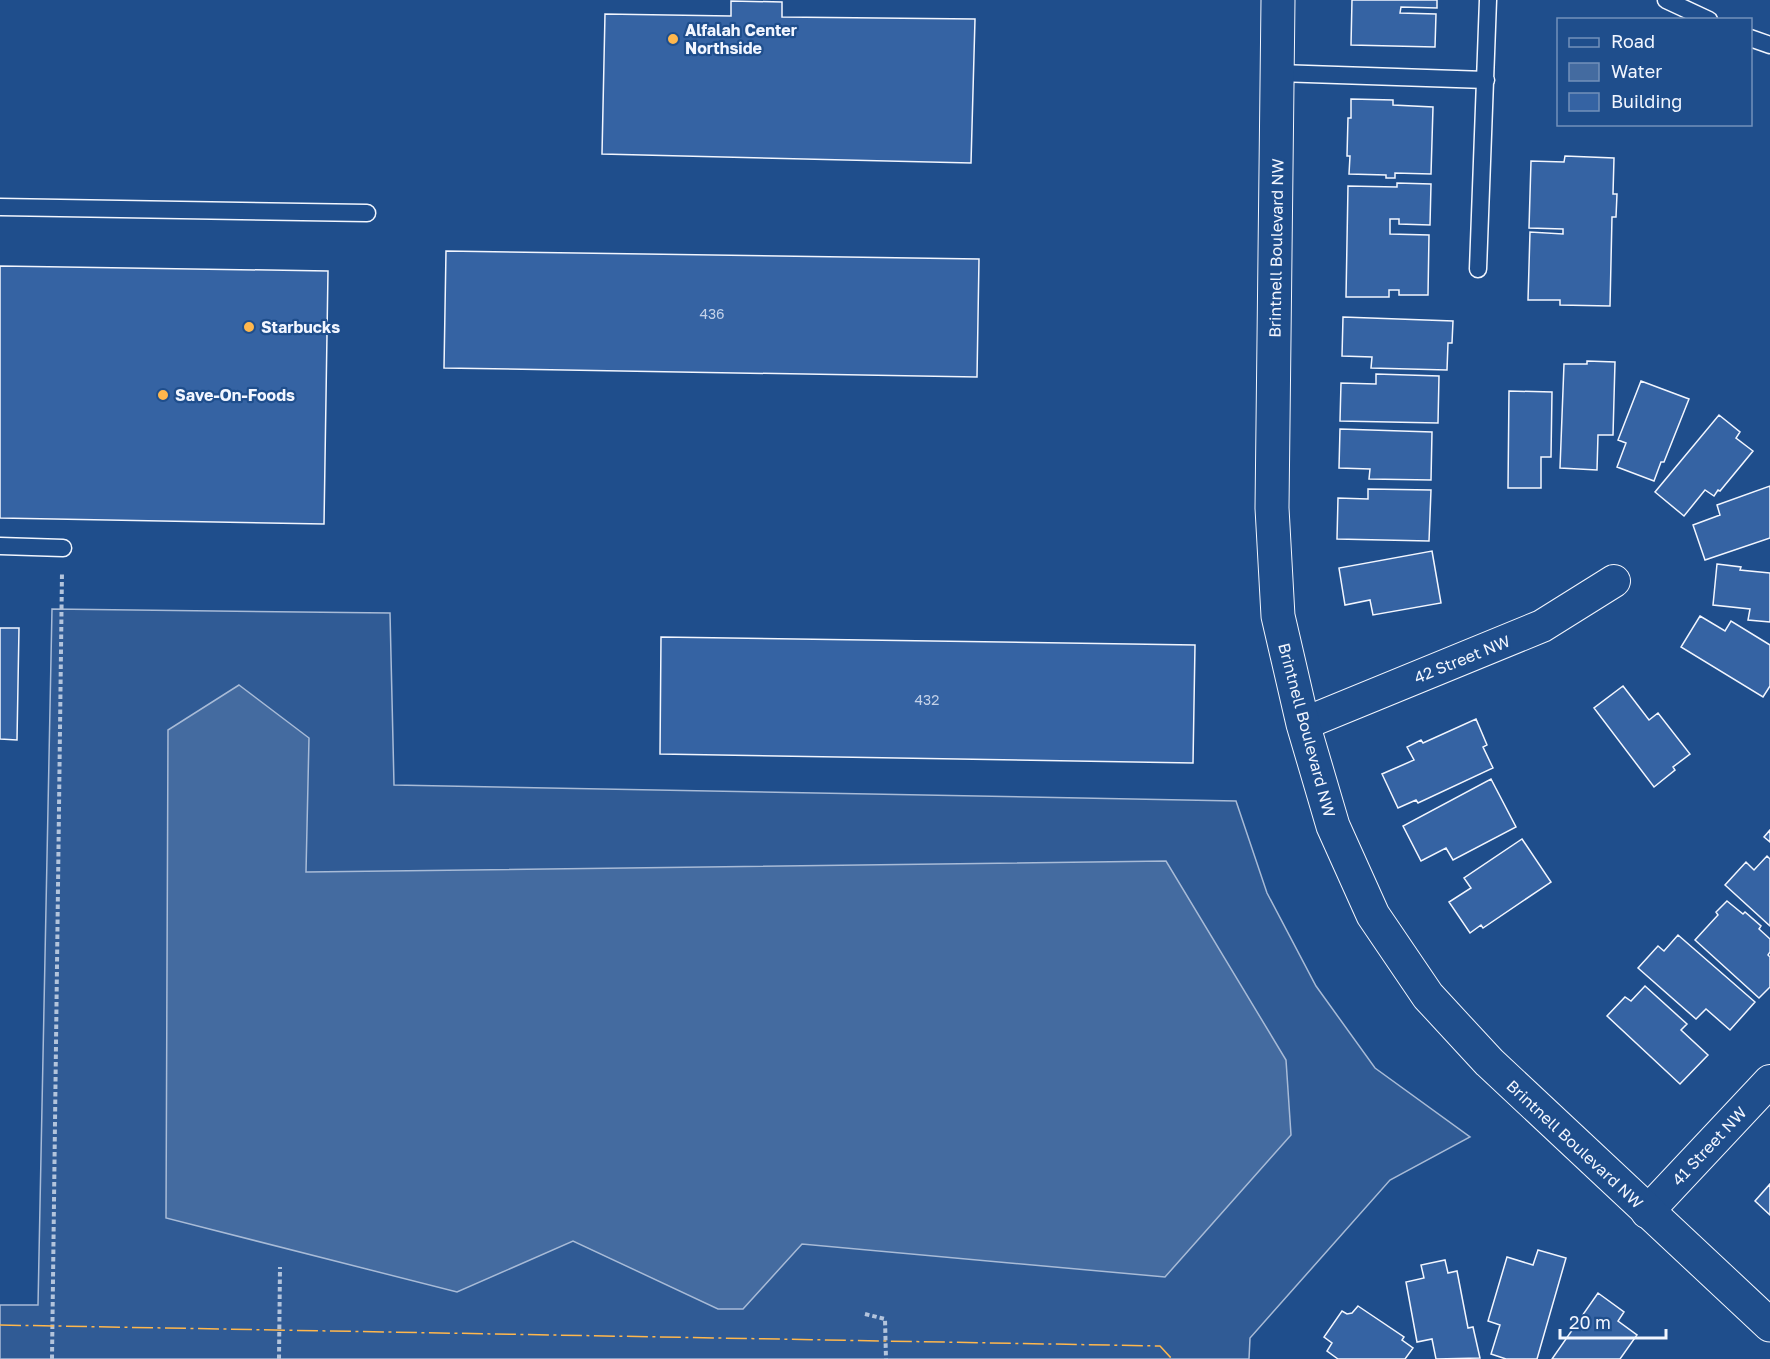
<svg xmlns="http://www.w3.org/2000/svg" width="1770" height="1359" font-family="'Golos Text',sans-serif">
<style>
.built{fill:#305b95;stroke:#a8bbd7;stroke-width:1.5}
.water{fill:#446ba0;stroke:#a8bbd7;stroke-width:1.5}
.building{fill:#3563a3;stroke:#f2f6ff;stroke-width:1.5}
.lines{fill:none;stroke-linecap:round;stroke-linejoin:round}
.lane-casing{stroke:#f2f6ff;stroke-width:19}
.street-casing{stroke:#f2f6ff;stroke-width:34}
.secondary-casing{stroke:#f2f6ff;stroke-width:35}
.path{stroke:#b3c4dc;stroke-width:4;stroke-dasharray:4.5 3;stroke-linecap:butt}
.lane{stroke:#1f4e8c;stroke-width:16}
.street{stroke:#1f4e8c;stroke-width:32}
.secondary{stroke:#1f4e8c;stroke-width:33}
.power{stroke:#ffb74d;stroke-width:1.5;stroke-dasharray:21 4.5 3 4.5;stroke-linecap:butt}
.poi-dot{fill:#ffb74d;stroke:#1f4e8c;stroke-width:2}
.labels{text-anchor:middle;stroke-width:4.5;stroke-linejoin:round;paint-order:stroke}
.number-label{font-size:14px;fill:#c3d1e8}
.poi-label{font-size:16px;font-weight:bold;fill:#f2f6ff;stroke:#1f4e8c;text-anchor:start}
.street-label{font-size:16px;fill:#f2f6ff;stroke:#1f4e8c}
</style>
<rect width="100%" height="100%" fill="#1f4e8c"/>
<path class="built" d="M52,609L390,613L394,785L1236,801L1267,893L1316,986L1375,1068L1470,1137L1390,1180L1250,1338L1249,1359H0V1305H38Z"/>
<path class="water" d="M239,685L309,738L306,872L1166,861L1286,1060L1291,1135L1165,1277L802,1244L743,1309H718L573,1241L457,1292L166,1218L168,730Z"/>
<path class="building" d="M1352,0H1437V8L1401,7L1400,13L1436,14L1435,47L1351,45Z
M731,1L782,2V17L975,19L971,163L602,154L605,14L731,16Z
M1351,99L1393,100V105L1433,107L1431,174L1395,173V178H1386V175L1349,174L1350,156H1347L1348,118H1351Z
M1565,156L1614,158L1613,194H1617L1616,217H1612L1610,306L1560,305V300H1528L1530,232L1563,234V229L1529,228L1531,161L1564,162Z
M1397,183L1431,184L1430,225L1399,224V219H1390V234L1429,235L1428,295H1399V290H1389V297H1346L1348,186L1397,187Z
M446,251L979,259L977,377L444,368Z
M0,266L328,271L324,524L0,518Z
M1343,317L1453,321L1452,343H1448L1447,370L1371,368L1372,357L1342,356Z
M1587,361L1615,362L1613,435H1598L1597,470L1560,468L1564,364H1587Z
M1376,374L1439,376L1438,423L1340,421L1341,383L1376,384Z
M1641,381L1689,399L1664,462H1661L1654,481L1617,467L1626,443L1618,440Z
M1509,391L1552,392L1551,457H1541V488H1508Z
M1719,415L1740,432L1736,438L1753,451L1720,491L1718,490L1714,496L1705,490L1684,516L1655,492Z
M1340,429L1432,432L1431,480L1369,479L1370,469L1339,468Z
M1770,486V538L1705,560L1693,525L1720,515L1717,505Z
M1368,489L1431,490L1429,541L1337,539L1338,498L1368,499Z
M1432,551L1441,603L1373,615L1370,600L1345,605L1339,568Z
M1717,564L1741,567L1740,570L1770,573V622L1748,620L1750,609L1713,605Z
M1700,616L1725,631L1731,621L1770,645V686L1763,697L1681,647Z
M0,628H19L17,740L0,739Z
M661,637L1195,645L1193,763L660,754Z
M1623,686L1649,720L1658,713L1690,754L1673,767L1675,770L1654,787L1594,708Z
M1476,719L1487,745L1483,747L1493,768L1418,803L1416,800L1398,808L1382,774L1414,760L1407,747L1421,740L1423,743Z
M1491,779L1516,827L1453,860L1446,848L1421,861L1403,826Z
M1770,830V842L1764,837Z
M1522,839L1551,882L1483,928L1481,925L1470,933L1449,902L1471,888L1464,878Z
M1767,856L1770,859V926L1725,885L1746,862L1754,870Z
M1727,901L1743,914L1745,912L1761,926L1759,929L1770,939V952L1768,955L1770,957V987L1759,998L1695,940L1718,915L1716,912Z
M1678,935L1755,1002L1730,1030L1706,1009L1696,1019L1638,968L1658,946L1664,951Z
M1645,986L1687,1024L1681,1030L1708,1055L1680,1084L1607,1016L1625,997L1631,1001Z
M1770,1184V1215L1755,1201Z
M1538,1250L1566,1258L1537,1359H1506L1491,1354L1500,1325L1488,1321L1507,1257L1533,1265Z
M1445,1260L1448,1273L1457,1271L1468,1328L1473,1327L1480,1358L1436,1359L1432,1339L1417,1342L1406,1282L1424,1278L1421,1265Z
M1598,1293L1624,1312L1618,1321L1637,1335L1620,1359H1552Z
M1358,1306L1404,1337L1402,1340L1413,1348L1405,1359H1338L1327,1351L1332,1343L1324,1337L1342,1311L1347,1314L1352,1313Z"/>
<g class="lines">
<defs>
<path id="lane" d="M1666,0L1709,20
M1750,38L1770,45
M1278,73L1486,80
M0,207L367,213
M1478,269L1488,0
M0,546L63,548"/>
<path id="street" d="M1303,724L1542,626L1614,581
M1647,1212L1770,1081"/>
<path id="secondary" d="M1278,0L1272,508L1278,616L1303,724L1333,826L1373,915L1428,996L1489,1062L1770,1325"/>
</defs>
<use href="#lane" class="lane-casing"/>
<use href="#street" class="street-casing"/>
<use href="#secondary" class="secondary-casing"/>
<path class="path" d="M865,1314L885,1319L886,1359
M52,1359L62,572
M279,1359L280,1267"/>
<use href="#lane" class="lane"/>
<use href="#street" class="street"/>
<use href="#secondary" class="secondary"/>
<path class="power" d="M0,1325L1160,1346L1172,1359"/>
</g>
<g class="poi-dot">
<circle cx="673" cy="39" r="6"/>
<circle cx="249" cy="327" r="6"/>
<circle cx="163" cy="395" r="6"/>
</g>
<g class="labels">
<g class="number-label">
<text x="712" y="319">436</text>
<text x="927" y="705">432</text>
</g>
<g class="poi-label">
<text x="685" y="36">Alfalah Center<tspan x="685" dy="18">Northside</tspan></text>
<text x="261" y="333">Starbucks</text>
<text x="175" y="401">Save-On-Foods</text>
</g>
<g class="street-label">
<text transform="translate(1276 248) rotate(-89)" y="6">Brintnell Boulevard NW</text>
<text transform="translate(1462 659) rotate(-22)" y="6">42 Street NW</text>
<text transform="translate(1307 730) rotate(75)" y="6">Brintnell Boulevard NW</text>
<text transform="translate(1575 1144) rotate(43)" y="6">Brintnell Boulevard NW</text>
<text transform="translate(1709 1146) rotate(-47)" y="6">41 Street NW</text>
</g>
</g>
<rect x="1557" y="18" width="195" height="108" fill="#1f4e8c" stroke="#7391ba" stroke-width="1.5"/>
<rect x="1569" y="38" width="30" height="9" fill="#1f4e8c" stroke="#7391ba" stroke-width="1.5"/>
<text x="1611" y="48" font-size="18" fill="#f2f6ff">Road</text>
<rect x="1569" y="63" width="30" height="18" fill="#446ba0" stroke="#7391ba" stroke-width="1.5"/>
<text x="1611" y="78" font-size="18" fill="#f2f6ff">Water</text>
<rect x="1569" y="93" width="30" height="18" fill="#3563a3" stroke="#7391ba" stroke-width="1.5"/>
<text x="1611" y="108" font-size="18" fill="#f2f6ff">Building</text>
<path d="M1560 1329v9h106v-9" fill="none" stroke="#f2f6ff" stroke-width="3"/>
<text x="1569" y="1329" font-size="18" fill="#f2f6ff" stroke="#1f4e8c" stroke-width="4.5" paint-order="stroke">20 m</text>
</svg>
